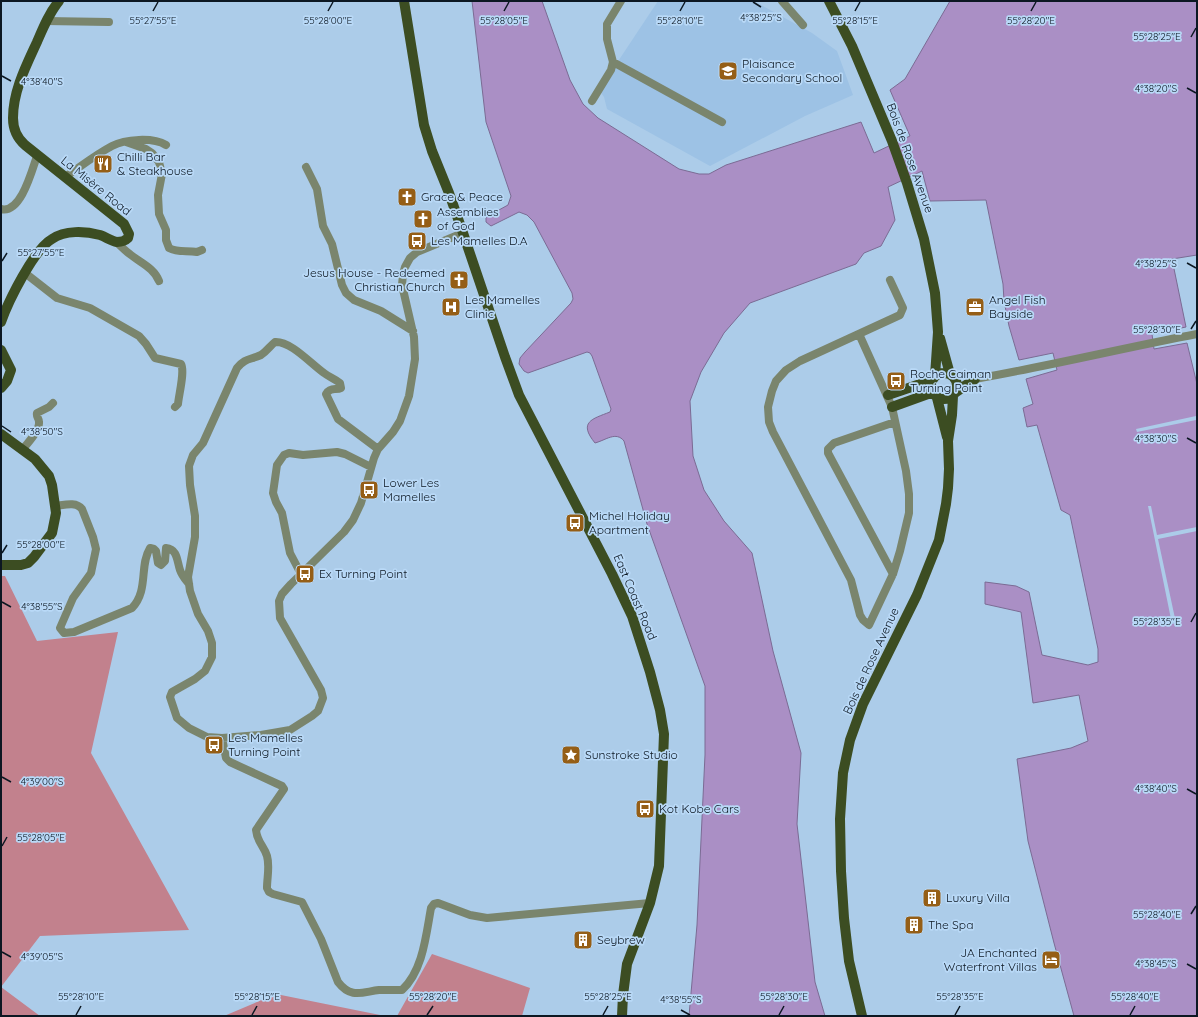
<svg xmlns="http://www.w3.org/2000/svg" width="1198" height="1017" font-family="Quicksand,sans-serif">
<style>
.built{fill:#9dc2e5}
.forest{fill:#c2818d}
.water{fill:#aa8fc5;stroke:#7b6b94}
.pier{fill:#accce9}
.lines{fill:none;stroke-linecap:round;stroke-linejoin:round}
.minor{stroke:#7a856d;stroke-width:8}
.major{stroke:#3c4d22;stroke-width:10}
.ticks{fill:none;stroke:#0c1722;stroke-width:1.5}
.labels{text-anchor:middle;stroke-width:3.5;stroke-linejoin:round;paint-order:stroke}
.poi-label{font-size:12px;fill:#0c1722;stroke:#b9d9f7;text-anchor:start}
.street-label{font-size:12px;fill:#0c1722;stroke:#b9d9f7}
.ticks-label{font-size:10px;text-anchor:middle;fill:#0c1722;stroke:#b9d9f7;stroke-width:3.5;stroke-linejoin:round;paint-order:stroke}
</style>
<rect width="100%" height="100%" fill="#accce9"/>
<path class="built" d="M658,1H754L812,33L837,51L853,95L805,116L710,166L607,109L604,97L599,90Z"/>
<path class="forest" d="M1,576H5L37,641L118,632L91,753L189,930L40,936L1,987L40,1016H1Z
M432,954L530,988L522,1016H397Z
M276,994L385,1016H224Z"/>
<path class="water" d="M472,1H542L570,80L583,104L598,118L679,169L699,174H709L726,165L861,122L874,153L910,136L890,90L905,79L950,1H1197V255L1172,259L1186,327L1152,334L1154,349L1187,343L1197,384V1016H1074L1054,943L1028,841L1017,759L1071,748L1088,741L1079,695L1033,703L1021,612L985,604V582L1016,586L1029,592L1042,655L1088,665L1098,662V649L1070,515L1061,510L1037,425L1027,427L1023,408L1033,404L1026,379L1057,370L1053,353L1019,360L1009,326L1004,301L1003,284L986,200L930,201L922,171L888,187L895,220L881,246L864,253L856,264L750,303L724,333L701,372L690,401L693,456L704,490L724,521L752,553L773,651L801,753L797,824L815,982L825,1016H689L697,925L705,755V686L647,524L624,441C616,431 606,440 595,443C578,422 592,419 610,412L611,409L592,356L590,353L587,352L528,373L524,371L519,364L520,358L525,352L571,303L573,299L572,293L534,222L527,215L519,212L491,226L486,222V218L488,216L508,205L511,196L486,122Z"/>
<path class="pier" d="M1197,412V422L1196,420L1137,432L1136,429L1196,416V413Z
M1148,506H1151L1157,535L1197,527V531L1158,539L1176,623L1172,624Z"/>
<g class="lines">
<path class="minor" d="M782,1L803,25
M46,21L109,22
M613,62L722,122
M592,101L611,70L613,62L607,39V24L621,1
M126,142L146,149L152,153L159,162L162,174L158,195L159,214L166,230V240L169,248C178,253 187,250 197,252L202,250
M306,167L317,189L323,226L332,244L342,285L346,293L354,300L381,311L413,331
M65,177C80,167 95,155 112,146C125,139 153,137 166,145
M1,209C21,214 32,170 37,156
M116,242C121,246 125,251 131,255C141,263 154,268 159,281
M25,273L57,298L90,308L139,336L146,344L155,358L181,364C185,371 179,394 178,404L175,407
M859,334L892,407L906,471L909,494V513L900,551L893,574L869,625L863,620L860,615L851,580L773,432L769,422L768,407L772,391L776,381L786,370L800,361L900,315L903,308L890,280
M975,379C1049,366 1123,348 1197,334
M378,449L338,419L326,394C331,386 336,391 341,388L340,383C335,379 329,377 324,373C311,364 291,341 275,342C270,346 267,351 261,355C250,360 245,358 237,368L203,443L193,455L189,466L190,485L195,516V537L188,577L190,591L198,614L208,631L212,643V657L205,671L195,679L172,692L170,697L177,718L189,728L207,737L222,738L261,735L290,730L312,716L318,711L323,698L321,690L280,618L279,601L282,594L291,584L344,532L353,520L361,503L374,458L378,449L393,432L400,421L409,396L415,359L414,337L402,285L403,274L405,267L410,258L417,252L463,233
M22,450C27,444 40,430 39,422C39,418 36,417 37,413L49,407L53,403
M56,506C64,505 76,501 82,509L93,537L96,549L91,573L73,598L60,628L64,633L74,632L132,608C149,590 139,566 150,548L154,549L156,551L158,563L161,565L165,561L166,548C178,549 177,562 180,570C182,576 185,579 189,584
M301,574L290,553L282,513L276,502L273,493L277,465L284,455L289,453L303,455L337,452L345,454L371,467
M893,574L828,453V449L834,443L895,422
M222,738L226,758L230,762L282,786L284,789L256,830C257,842 264,846 267,856C270,866 267,878 267,888L269,892L273,894L302,902L321,939L338,982C351,999 362,992 379,990C387,990 395,990 402,990C423,971 426,935 431,908L434,904L438,903L470,915L487,918L650,903"/>
<path class="major" d="M404,1L424,125L432,151L449,193L463,233L505,357L519,395L612,574L632,616L650,672L660,710L664,734L659,866L650,903L627,964L623,995L622,1016
M829,1L852,46L892,141L907,183L924,239L935,293L938,332L935,376
M1,322C8,302 34,249 52,239C65,230 85,231 100,235C106,237 111,241 117,242C122,242 125,241 128,238L129,234L124,224L25,145C17,138 13,128 13,118C13,91 26,66 37,42C43,28 49,13 59,1
M940,338L950,374
M1,350L11,370L7,381L1,388
M931 386a13 13 0 1 1 26 0a13 13 0 1 1-26 0Z
M956,392L975,379
M888,395L932,380
M937,398L947,437
M892,407L928,394H933
M1,434L35,459L49,476L52,485L56,513L52,533L34,557L28,563L21,565H1
M862,1016L849,961L844,918L841,871L840,819L843,773L850,740L863,704L917,595L939,540L946,504L948,488L949,469L948,441L952,415L953,396"/>
</g>
<path class="ticks" d="M753,2L761,7M153,11L158,2M328,11L333,2M504,11L509,2M680,11L685,2M855,11L860,2M1031,11L1036,2M1191,37L1196,28M2,76L11,81M1187,88L1196,93M2,261L7,253M1187,263L1196,268M1191,329L1196,321M2,426L11,432M1187,438L1196,443M2,553L7,545M2,602L11,607M1191,622L1196,613M2,777L11,782M1187,789L1196,794M2,846L7,837M1191,914L1196,906M2,952L11,957M1187,964L1196,969M681,1010L690,1015M76,1015L81,1006M252,1015L257,1006M427,1015L433,1006M603,1015L608,1006M779,1015L784,1006M955,1015L960,1006M1130,1015L1135,1006"/>
<defs>
<symbol id="school-square" viewBox="-11 -11 22 22"><rect x="-9" y="-9" width="18" height="18" rx="4" fill="#955e16" stroke="#b9d9f7"/><path d="M0-5L7-2L0 1L-7-2ZM-4 1L0 2.5L4 1V4Q0 6-4 4Z" fill="#fff"/></symbol>
<symbol id="restaurant-square" viewBox="-11 -11 22 22"><rect x="-9" y="-9" width="18" height="18" rx="4" fill="#955e16" stroke="#b9d9f7"/><path d="M-5-6h1v4h1v-4h1v4h1v-4h1v5L-1.5 .5V6h-2V.5L-5-1ZM5-6V6H3V1.5H1.5Q1.5-4 5-6Z" fill="#fff"/></symbol>
<symbol id="church-square" viewBox="-11 -11 22 22"><rect x="-9" y="-9" width="18" height="18" rx="4" fill="#955e16" stroke="#b9d9f7"/><path d="M-1.2-6h2.4v3.5h3.3v2.4h-3.3V6h-2.4V-.1h-3.3v-2.4h3.3Z" fill="#fff"/></symbol>
<symbol id="bus-square" viewBox="-11 -11 22 22"><rect x="-9" y="-9" width="18" height="18" rx="4" fill="#955e16" stroke="#b9d9f7"/><path d="M-5-6H5V4H4V6H2V4H-2V6H-4V4H-5ZM-3.5-4V0h7V-4ZM-3.5 1.2v1.5H-2V1.2ZM2 1.2v1.5H3.5V1.2Z" fill="#fff"/></symbol>
<symbol id="hospital-square" viewBox="-11 -11 22 22"><rect x="-9" y="-9" width="18" height="18" rx="4" fill="#955e16" stroke="#b9d9f7"/><path d="M-5-5h3v3.5h4V-5h3V5h-3V1.5h-4V5h-3Z" fill="#fff"/></symbol>
<symbol id="office-square" viewBox="-11 -11 22 22"><rect x="-9" y="-9" width="18" height="18" rx="4" fill="#955e16" stroke="#b9d9f7"/><path d="M-6-3h4V-5.5h4V-3h4V5H-6ZM-1-4.5V-3h2v-1.5ZM-6 0V1H6V0Z" fill="#fff"/></symbol>
<symbol id="sight-square" viewBox="-11 -11 22 22"><rect x="-9" y="-9" width="18" height="18" rx="4" fill="#955e16" stroke="#b9d9f7"/><path d="M0-6L1.8-2.2L6-1.7L2.9 1.2L3.7 5.4L0 3.3L-3.7 5.4L-2.9 1.2L-6-1.7L-1.8-2.2Z" fill="#fff"/></symbol>
<symbol id="building-square" viewBox="-11 -11 22 22"><rect x="-9" y="-9" width="18" height="18" rx="4" fill="#955e16" stroke="#b9d9f7"/><path d="M-4-6H4V6H1V3H-1V6H-4ZM-2.5-4.3h1.7v1.8h-1.7ZM.8-4.3h1.7v1.8H.8ZM-2.5-1h1.7V.8h-1.7ZM.8-1h1.7V.8H.8Z" fill="#fff"/></symbol>
<symbol id="hotel-square" viewBox="-11 -11 22 22"><rect x="-9" y="-9" width="18" height="18" rx="4" fill="#955e16" stroke="#b9d9f7"/><path d="M-6-4.5h1.5V1H6V5H4.5V3h-9V5H-6ZM-4 0a1.8 1.8 0 1 1 3.6 0ZM.5 0V-2.5h3Q6-2.5 6 0Z" fill="#fff"/></symbol>
</defs>
<g fill-rule="evenodd">
<use href="#school-square" x="717" y="60" width="22" height="22"/>
<use href="#restaurant-square" x="92" y="153" width="22" height="22"/>
<use href="#church-square" x="396" y="186" width="22" height="22"/>
<use href="#church-square" x="412" y="208" width="22" height="22"/>
<use href="#bus-square" x="406" y="230" width="22" height="22"/>
<use href="#church-square" x="448" y="269" width="22" height="22"/>
<use href="#hospital-square" x="440" y="296" width="22" height="22"/>
<use href="#office-square" x="964" y="296" width="22" height="22"/>
<use href="#bus-square" x="885" y="370" width="22" height="22"/>
<use href="#bus-square" x="358" y="479" width="22" height="22"/>
<use href="#bus-square" x="564" y="512" width="22" height="22"/>
<use href="#bus-square" x="294" y="563" width="22" height="22"/>
<use href="#bus-square" x="203" y="734" width="22" height="22"/>
<use href="#sight-square" x="560" y="744" width="22" height="22"/>
<use href="#bus-square" x="634" y="798" width="22" height="22"/>
<use href="#building-square" x="921" y="887" width="22" height="22"/>
<use href="#building-square" x="903" y="914" width="22" height="22"/>
<use href="#building-square" x="572" y="929" width="22" height="22"/>
<use href="#hotel-square" x="1040" y="949" width="22" height="22"/>
</g>
<g class="labels">
<g class="poi-label">
<text x="742" y="68">Plaisance<tspan x="742" dy="14">Secondary School</tspan></text>
<text x="117" y="161">Chilli Bar<tspan x="117" dy="14">&amp; Steakhouse</tspan></text>
<text x="421" y="201">Grace &amp; Peace</text>
<text x="437" y="216">Assemblies<tspan x="437" dy="14">of God</tspan></text>
<text x="431" y="245">Les Mamelles D.A</text>
<text x="445" y="277" text-anchor="end">Jesus House - Redeemed<tspan x="445" dy="14">Christian Church</tspan></text>
<text x="465" y="304">Les Mamelles<tspan x="465" dy="14">Clinic</tspan></text>
<text x="989" y="304">Angel Fish<tspan x="989" dy="14">Bayside</tspan></text>
<text x="910" y="378">Roche Caiman<tspan x="910" dy="14">Turning Point</tspan></text>
<text x="383" y="487">Lower Les<tspan x="383" dy="14">Mamelles</tspan></text>
<text x="589" y="520">Michel Holiday<tspan x="589" dy="14">Apartment</tspan></text>
<text x="319" y="578">Ex Turning Point</text>
<text x="228" y="742">Les Mamelles<tspan x="228" dy="14">Turning Point</tspan></text>
<text x="585" y="759">Sunstroke Studio</text>
<text x="659" y="813">Kot Kobe Cars</text>
<text x="946" y="902">Luxury Villa</text>
<text x="928" y="929">The Spa</text>
<text x="597" y="944">Seybrew</text>
<text x="1037" y="957" text-anchor="end">JA Enchanted<tspan x="1037" dy="14">Waterfront Villas</tspan></text>
</g>
<g class="street-label">
<text transform="translate(910 158) rotate(70)" y="4">Bois de Rose Avenue</text>
<text transform="translate(96 186) rotate(39)" y="4">La Misère Road</text>
<text transform="translate(635 597) rotate(67)" y="4">East Coast Road</text>
<text transform="translate(871 661) rotate(-65)" y="4">Bois de Rose Avenue</text>
</g>
</g>
<g class="ticks-label">
<text x="761" y="21">4°38'25"S</text>
<text x="328" y="24">55°28'00"E</text>
<text x="153" y="24">55°27'55"E</text>
<text x="504" y="24">55°28'05"E</text>
<text x="680" y="24">55°28'10"E</text>
<text x="855" y="24">55°28'15"E</text>
<text x="1031" y="24">55°28'20"E</text>
<text x="1157" y="40">55°28'25"E</text>
<text x="42" y="85">4°38'40"S</text>
<text x="1156" y="92">4°38'20"S</text>
<text x="41" y="256">55°27'55"E</text>
<text x="1156" y="267">4°38'25"S</text>
<text x="1157" y="333">55°28'30"E</text>
<text x="42" y="435">4°38'50"S</text>
<text x="1156" y="442">4°38'30"S</text>
<text x="41" y="548">55°28'00"E</text>
<text x="42" y="610">4°38'55"S</text>
<text x="1157" y="625">55°28'35"E</text>
<text x="42" y="785">4°39'00"S</text>
<text x="1156" y="792">4°38'40"S</text>
<text x="41" y="841">55°28'05"E</text>
<text x="1157" y="918">55°28'40"E</text>
<text x="42" y="960">4°39'05"S</text>
<text x="1156" y="967">4°38'45"S</text>
<text x="81" y="1000">55°28'10"E</text>
<text x="257" y="1000">55°28'15"E</text>
<text x="433" y="1000">55°28'20"E</text>
<text x="608" y="1000">55°28'25"E</text>
<text x="784" y="1000">55°28'30"E</text>
<text x="960" y="1000">55°28'35"E</text>
<text x="1135" y="1000">55°28'40"E</text>
<text x="681" y="1003">4°38'55"S</text>
</g>
<rect width="1198" height="1017" fill="none" stroke="#0c1722" stroke-width="4"/>
</svg>
